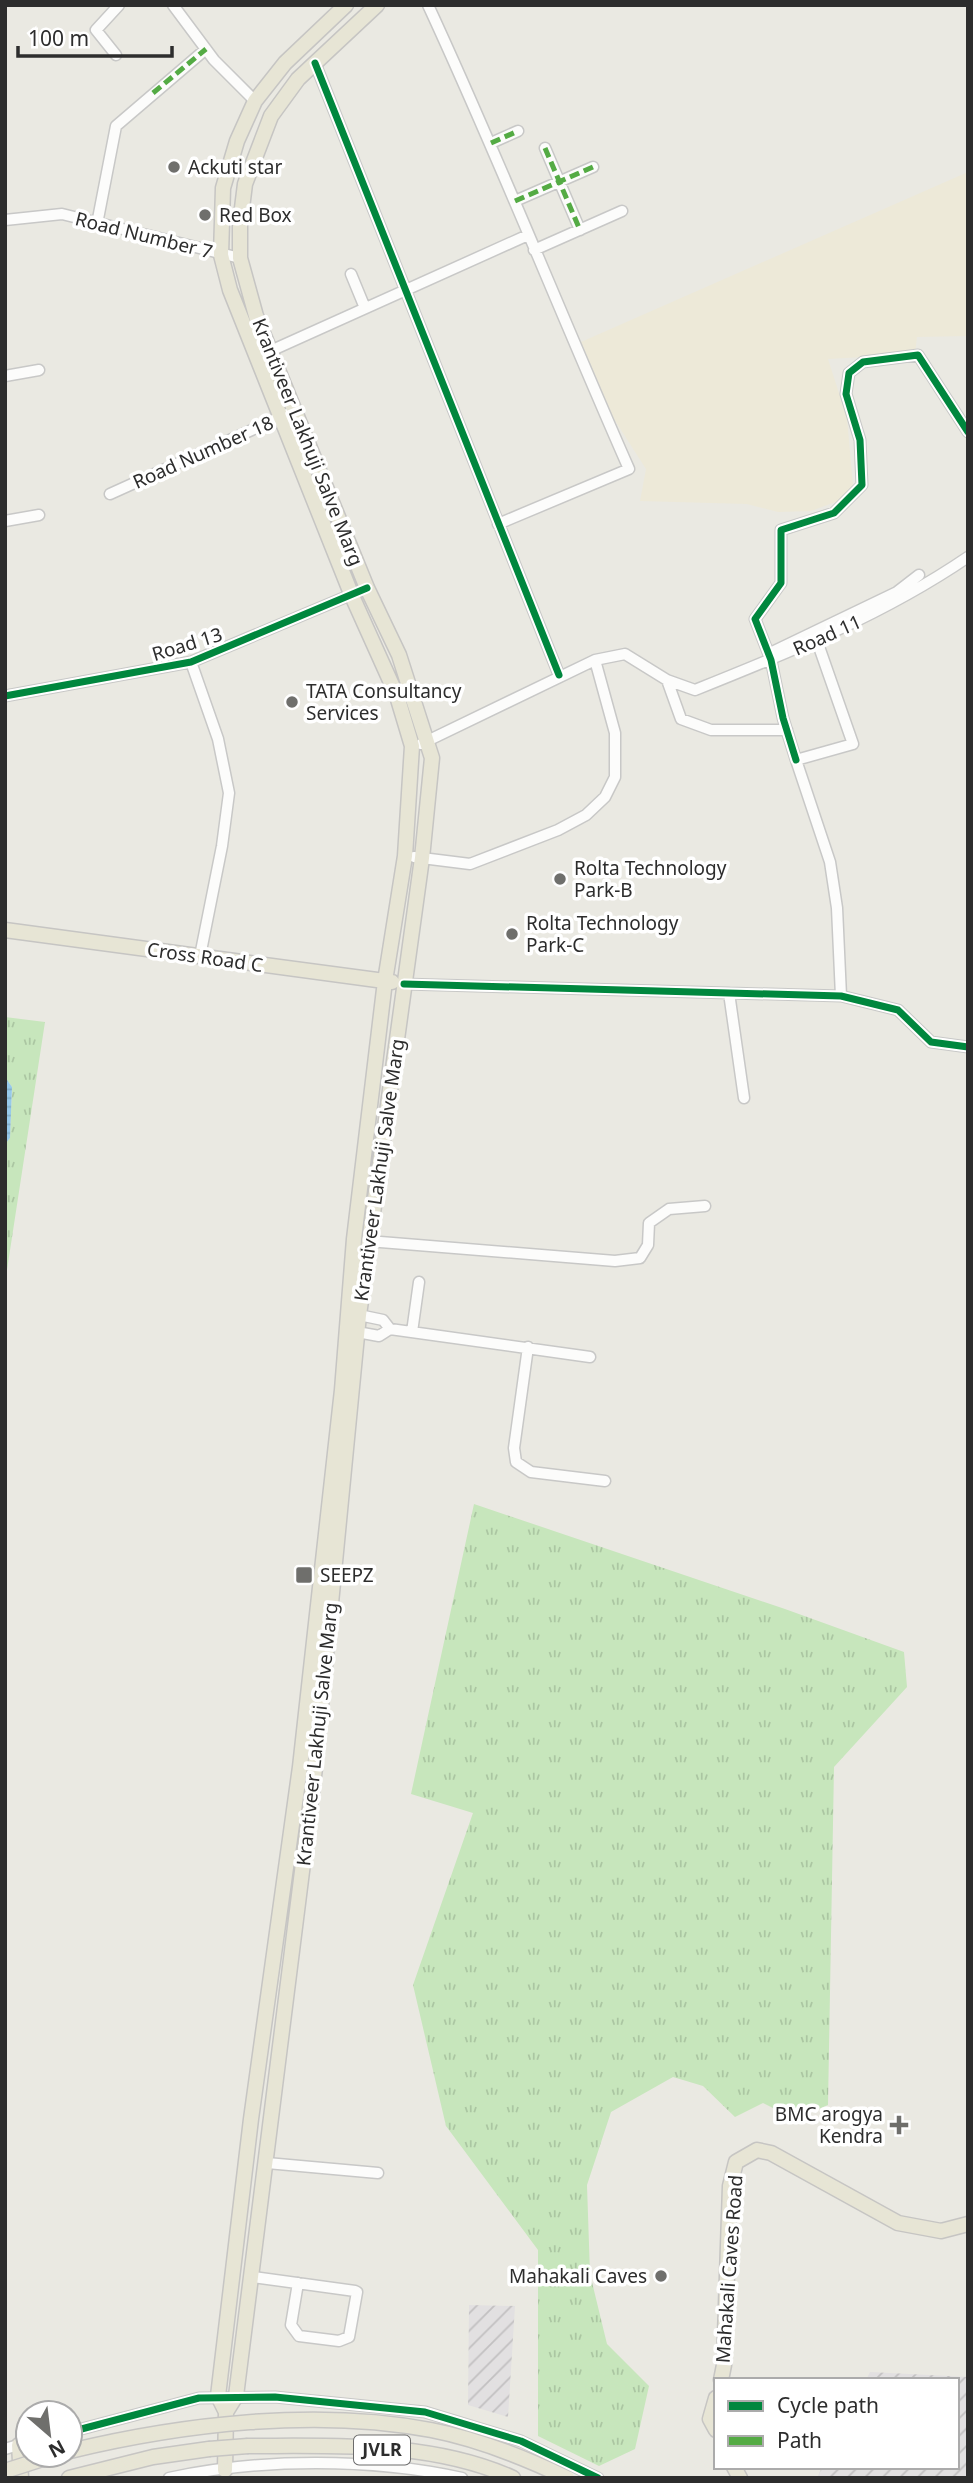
<svg xmlns="http://www.w3.org/2000/svg" width="973" height="2483" font-family="'Noto Sans',sans-serif">
<style>
.industrial{fill:url(#industrial-furrows)}
.education{fill:#ede9d8}
.grass{fill:url(#grass-tufts)}
.water{fill:url(#water-rules)}
.lines{fill:none;stroke-linecap:round;stroke-linejoin:round}
.minor-casing{stroke:#c8c8c7;stroke-width:13}
.major-casing{stroke:#c6c5c3;stroke-width:17}
.minor{stroke:#fcfcfb;stroke-width:10}
.major{stroke:#e7e5d5;stroke-width:14}
.major-bridge-casing{stroke:#c6c5c3;stroke-width:17;stroke-linecap:butt}
.major-bridge{stroke:#e7e5d5;stroke-width:14}
.quiet{stroke:#54ab44;stroke-width:5;stroke-dasharray:10 5;stroke-linecap:butt}
.cycleway-casing{stroke:#fff;stroke-width:11}
.cycleway{stroke:#00873e;stroke-width:7}
.poi-dot{fill:#6f6f6c;stroke:#fff;stroke-width:2.5}
.labels{text-anchor:middle;stroke-width:7;stroke-linejoin:round;paint-order:stroke}
.shield{fill:#fff;stroke:#6c6c6c;stroke-width:2}
.shield-label{font-size:18px;font-weight:bold;fill:#2d2d2d}
.poi-label{font-size:19px;fill:#2d2d2d;stroke:#fff;text-anchor:start}
.street-label{font-size:19px;fill:#2d2d2d;stroke:#fff}
</style>
<defs>
<pattern id="industrial-furrows" width="10" height="10" patternUnits="userSpaceOnUse" patternTransform="scale(1.75)"><rect width="10" height="10" fill="#e2e0e1"/><path d="M-1 1l2-2M0 10L10 0M9 11l2-2" fill="none" stroke="#c2c0c1"/></pattern>
<pattern id="grass-tufts" width="24" height="20" patternUnits="userSpaceOnUse" patternTransform="scale(1.75)"><rect width="24" height="20" fill="#c7e6bc"/><path d="M3 7l-1-3M5 7V3M7 7l1-3M15 17l-1-3M17 17v-4M19 17l1-3" fill="none" stroke="#abc6a2"/></pattern>
<pattern id="water-rules" width="6" height="5" patternUnits="userSpaceOnUse" patternTransform="scale(1.75)"><rect width="6" height="5" fill="#97caea"/><path d="M0 2.5h6" fill="none" stroke="#82aec9"/></pattern>
</defs>
<rect width="100%" height="100%" fill="#eae9e2"/>
<path class="industrial" d="M469,2305L515,2306L508,2417L468,2405Z
M870,2372L968,2377V2478H817L822,2467H957V2380H866Z"/>
<path class="education" d="M968,172V336L917,337L915,354L828,359L847,418L853,486L838,501L811,511L778,512L747,504L640,501L646,469L614,419L581,342Z"/>
<path class="grass" d="M5,1017L45,1022L5,1283V1144L10,1138L12,1087L5,1077Z
M474,1504L785,1609L904,1652L907,1687L834,1767L828,2105L795,2119L763,2103L735,2117L703,2086L673,2077L611,2112L587,2185L590,2274L607,2344L649,2386L635,2449L599,2466L538,2436V2250L446,2126L413,1985L473,1813L411,1794Z"/>
<path class="water" d="M5,1077L12,1087L10,1138L5,1144Z"/>
<g class="lines">
<defs>
<path id="minor" d="M173,5L214,60L255,101
M428,5C499,158 561,315 629,469L498,524
M116,55L96,30L119,5
M315,63L559,675
M491,143L518,131
M545,148L580,230
M515,201L593,167
M5,220L62,214L240,258
M97,224L116,126L206,49
M534,250L622,211
M351,274L365,308
M257,357L528,235
M5,376L39,370
M110,494L287,414
M5,521L39,515
M817,641L853,744L796,760L830,862L837,908L841,996
M770,653L897,592L919,575
M191,662L218,739L229,793L222,846L200,956
M667,680L681,719L711,730H787
M5,696L191,662L367,588
M421,744L595,660L625,654L667,680L695,690C790,652 883,615 968,557
M796,760L783,718L771,660L755,619L781,583V530L834,513L862,485L860,440L846,394L849,373L863,362L918,355L968,432
M414,857L470,864L558,830L586,815L605,797L615,777V733L595,660
M404,984L841,996L898,1010L931,1042L968,1047
M729,993L744,1098
M368,1241L615,1261L640,1258L648,1245L649,1223L669,1209L705,1206
M359,1315L383,1320L390,1329
M357,1332L379,1336L390,1329L590,1357
M412,1332L419,1282
M528,1347L514,1448L516,1462L531,1472L605,1481
M267,2163L378,2173
M253,2277L355,2291L357,2292L349,2337L339,2341L299,2336L291,2325L298,2283
M70,2432L199,2398L275,2397L425,2412L521,2441L598,2478
M5,2449L28,2442
M169,2478C260,2458 372,2458 462,2478"/>
<path id="major" d="M5,930L392,982
M721,2380L724,2365L730,2186L736,2162L757,2150L771,2153L898,2223L941,2231L968,2224
M716,2398L710,2419L716,2430
M226,2412L236,2396L315,1768L359,1315L422,858L432,758L399,655L367,588L256,316L240,258V224L245,184L271,116L298,79L377,5
M19,2445L21,2478
M248,2446C335,2446 432,2441 513,2478
M734,2467L740,2478
M225,2470L226,2412L218,2396L251,2119L300,1767L342,1390L354,1239L385,981L405,856L412,746L397,696L352,596L230,290L221,255L223,188L237,141L255,101L285,63L346,5
M69,2478L153,2457L209,2449"/>
</defs>
<use href="#minor" class="minor-casing"/>
<use href="#major" class="major-casing"/>
<use href="#minor" class="minor"/>
<use href="#major" class="major"/>
<defs>
<path id="major-bridge" d="M209,2449L248,2446
M70,2451C182,2424 317,2408 431,2430C478,2439 523,2457 567,2478
M5,2471L55,2455"/>
</defs>
<use href="#major-bridge" class="major-bridge-casing"/>
<use href="#major-bridge" class="major-bridge"/>
<path class="quiet" d="M153,93L206,49
M491,143L518,131
M545,148L580,230
M515,201L593,167"/>
<defs>
<path id="cycleway" d="M315,63L559,675
M5,696L191,662L367,588
M796,760L783,718L771,660L755,619L781,583V530L834,513L862,485L860,440L846,394L849,373L863,362L918,355L968,432
M404,984L841,996L898,1010L931,1042L968,1047
M70,2432L199,2398L275,2397L425,2412L521,2441L598,2478"/>
</defs>
<use href="#cycleway" class="cycleway-casing"/>
<use href="#cycleway" class="cycleway"/>
</g>
<g class="poi-dot">
<circle cx="174" cy="167" r="7"/>
<circle cx="205" cy="215" r="7"/>
<circle cx="292" cy="702" r="7"/>
<circle cx="560" cy="879" r="7"/>
<circle cx="512" cy="934" r="7"/>
<rect x="295" y="1566" width="18" height="18" rx="3.5"/>
<path d="M895.5 2114.5h7v7h7v7h-7v7h-7v-7h-7v-7h7z"/>
<circle cx="661" cy="2276" r="7"/>
</g>
<g class="labels">
<rect class="shield" x="354" y="2435.5" width="56" height="29" rx="5"/>
<g class="shield-label">
<text x="382" y="2456">JVLR</text>
</g>
<g class="poi-label">
<text x="188" y="174">Ackuti star</text>
<text x="219" y="222">Red Box</text>
<text x="306" y="698">TATA Consultancy<tspan x="306" dy="22">Services</tspan></text>
<text x="574" y="875">Rolta Technology<tspan x="574" dy="22">Park-B</tspan></text>
<text x="526" y="930">Rolta Technology<tspan x="526" dy="22">Park-C</tspan></text>
<text x="320" y="1582">SEEPZ</text>
<text x="883" y="2121" text-anchor="end">BMC arogya<tspan x="883" dy="22">Kendra</tspan></text>
<text x="647" y="2283" text-anchor="end">Mahakali Caves</text>
</g>
<g class="street-label">
<text transform="translate(144 235) rotate(14)" y="7">Road Number 7</text>
<text transform="translate(308 442) rotate(68)" y="7">Krantiveer Lakhuji Salve Marg</text>
<text transform="translate(203 452) rotate(-24)" y="7">Road Number 18</text>
<text transform="translate(827 635) rotate(-24)" y="7">Road 11</text>
<text transform="translate(187 644) rotate(-17)" y="7">Road 13</text>
<text transform="translate(205 957) rotate(8)" y="7">Cross Road C</text>
<text transform="translate(379 1170) rotate(-82)" y="7">Krantiveer Lakhuji Salve Marg</text>
<text transform="translate(317 1734) rotate(-84)" y="7">Krantiveer Lakhuji Salve Marg</text>
<text transform="translate(729 2269) rotate(-86)" y="7">Mahakali Caves Road</text>
</g>
</g>
<rect width="973" height="2483" fill="none" stroke="#2d2d2d" stroke-width="14"/>
<rect x="714" y="2378" width="245" height="91" fill="#ffffff" stroke="#ababab" stroke-width="2"/>
<rect x="728" y="2401" width="35" height="10" fill="#00873e" stroke="#ababab" stroke-width="2"/>
<text x="777" y="2413" font-size="21" fill="#2d2d2d">Cycle path</text>
<rect x="728" y="2436" width="35" height="10" fill="#54ab44" stroke="#ababab" stroke-width="2"/>
<text x="777" y="2448" font-size="21" fill="#2d2d2d">Path</text>
<g transform="translate(49 2434) rotate(152)"><circle r="33" fill="#ffffff" stroke="#ababab" stroke-width="2"/>
<path d="M0-5L12 26L0 18L-12 26Z" fill="#6f6f6c"/>
<text y="-10" font-size="19" font-weight="bold" text-anchor="middle" fill="#2d2d2d">N</text>
</g>
<path d="M18 46v10h154v-10" fill="none" stroke="#2d2d2d" stroke-width="3.5"/>
<text x="28" y="46" font-size="21" fill="#2d2d2d" stroke="#ffffff" stroke-width="5" paint-order="stroke">100 m</text>
</svg>
